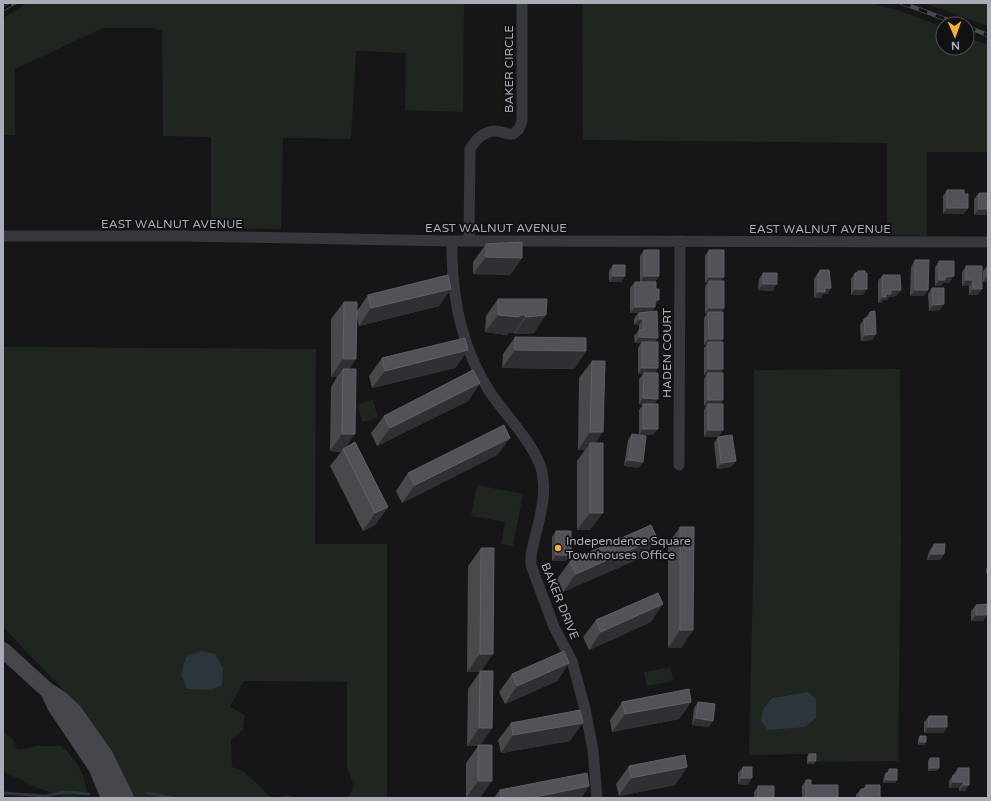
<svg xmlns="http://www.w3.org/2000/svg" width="991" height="801" font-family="'Varela Round',sans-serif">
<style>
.green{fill:#1e261f;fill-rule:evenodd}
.water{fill:#2c353c}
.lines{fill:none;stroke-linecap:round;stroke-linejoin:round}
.stream{stroke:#2c353c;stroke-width:3}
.street{stroke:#37383d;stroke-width:11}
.secondary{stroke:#45474d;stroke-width:16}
.rail-casing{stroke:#4a4c52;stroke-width:4.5}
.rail{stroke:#111113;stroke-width:3;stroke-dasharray:9;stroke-linecap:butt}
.wall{fill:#47494d}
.shaded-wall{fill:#2f3033}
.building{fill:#525359;stroke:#5f6168}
.poi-dot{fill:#f2b134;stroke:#111113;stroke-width:1.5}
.labels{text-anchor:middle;stroke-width:3.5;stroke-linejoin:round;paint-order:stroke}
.street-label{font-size:12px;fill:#a8adb8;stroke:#111113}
.poi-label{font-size:12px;fill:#a8adb8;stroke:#111113;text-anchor:start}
</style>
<rect width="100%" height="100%" fill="#161618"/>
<path class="green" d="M27,3H464L463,112L405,110L406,53L356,51L351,139L283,138L281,229L211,228V137L163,136L162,30L154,28H103L15,69V135H3V18Z
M582,3H872L906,13L943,27V48H967V37L988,45V152H927V236L887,235V143L583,140Z
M924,3H988V26Z
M3,347L316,349L315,544H387V798H348L354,786L347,767V682L244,681L230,707L245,715L243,730L231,740L232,767L243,771L272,798L289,795L296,798H134L127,783L74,701L3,627Z
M900,369L901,543L898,761L817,762V754L749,755L754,535V370ZM808,692L769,730L761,721L763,709L772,698Z
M373,400L378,418L362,422L358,404Z
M477,485L523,494L513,546L501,544L505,522L471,516Z
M671,667L673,681L647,686L644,672Z
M3,732L13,739L17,750L37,746H61C76,758 86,776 87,795L68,798L35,787L3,771Z"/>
<path class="water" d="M202,651L215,654L223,668L222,685L211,690L187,689L181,675L186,657Z
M808,692L816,699V718L805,727L768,730L761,721L763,709L772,698Z"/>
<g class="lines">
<path class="stream" d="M3,793L45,796L66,792L89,794
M147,793L173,798"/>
<path class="street" d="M3,236H182L452,241L988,242
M452,241C451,293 460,344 488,389C503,413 537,446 542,472C548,499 536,529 531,555V565L554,627L572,661L585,709L593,750L597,798
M469,241L470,149C476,139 484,131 496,131C502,131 506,135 513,134L519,129L522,121V3
M679,465L680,241"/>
<path class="secondary" d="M3,650L47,690L60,698L74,711L105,755L126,798
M49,693L55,706L96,767L109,798"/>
<defs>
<path id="rail" d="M902,3L959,24
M3,9L14,3
M967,27L988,35"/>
</defs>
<use href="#rail" class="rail-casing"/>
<use href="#rail" class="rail"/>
</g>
<path class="wall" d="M947,190L964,194L968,208L963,214H943V196Z
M979,193H988V215H974V199Z
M486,244L522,258L510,275L473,274V262Z
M644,250L659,276L655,282V305L652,312L655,342L653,435H639V410L643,405L639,404V379L643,374H638V348L641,343H635L634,336L639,330V325H634V319L638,313H630V288L635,282H640V256Z
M709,250L724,277L721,281L724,308L721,312V342L723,369L720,373V404L723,430L718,437H704V410L706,406H704V379L706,375H704V348L706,345H704V318L707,314H705V287L707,283H705V256Z
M915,260L924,296H910L911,267Z
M939,261L949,283H943L941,286H935V267Z
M613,265L625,276L621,282H609V271Z
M988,265V282H983V271Z
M966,266H982L978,295H969V286H962V272Z
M820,270L831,288L827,294H823L821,298H814V279Z
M858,271L863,295H851V279L855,273H856Z
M763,273L773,291L758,290L759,279Z
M883,275L901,290L896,296L889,297L887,300H883L881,303H878V281Z
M932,288L940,310L929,311L928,294Z
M451,289L439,306L359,326L357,318L350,369L346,447L388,507L375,525L363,531L330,466L341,452L330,451L331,387L337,377H331V319L344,302L357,311L368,295Z
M498,299H547L534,333L514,334V333H508L507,335L485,332L486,316Z
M870,312L876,334L872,340L861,341L860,325L864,319L865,318Z
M515,337L586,351L574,369L502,368L503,354Z
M468,350L455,368L372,388L369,376L382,358Z
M592,361L596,443L590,530H577V461L585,450H578L579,378Z
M480,383L468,401L377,446L371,433L384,416Z
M632,434L639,468L624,466L628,440Z
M718,437L736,461L731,467L717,469L714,443Z
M510,438L497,455L402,503L396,491L408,473Z
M680,527L693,630L681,648H668V544Z
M556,531L571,555L566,561H552V537Z
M657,538L645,556L563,592L557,579L570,561Z
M934,544L944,554L940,560H927L928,555L929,552L930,550Z
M481,548L482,671L492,728L480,745V798H466V763L478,746H467L468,689L480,672H467L468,566Z
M988,566V573H986V569Z
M976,605L987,615L983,621H971V611Z
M596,620L651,622L589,650L583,637Z
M569,663L557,681L505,704L499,692L512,674Z
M622,702H691L679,719L612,732L610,720Z
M698,702L709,727L692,725L694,708Z
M929,716L947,727L943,733H924V722Z
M511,723L570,741L501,753L498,740Z
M920,736L926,742L924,745H918V739Z
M809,754L814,764H807V757Z
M930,758L939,768L937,771H928V761Z
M629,766L687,767L675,785L619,796L616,784Z
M743,767L748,785L738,784V773Z
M958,768H969L965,791H959V788H949V781Z
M889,769L897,780L895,783H883L884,776L886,773H887Z
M806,780L811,785L838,798H802V786Z
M866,785L880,798H856V795L861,789H863Z
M589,786L581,798H494L500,790Z
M758,786L774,798H754V792Z"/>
<path class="shaded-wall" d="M947,208H968L963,214H943Z
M978,209H988V215H974Z
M486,257L522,258L510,275L473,274Z
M613,276H625L621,282H609Z
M644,276H659L655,282H640Z
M954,276L949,283H943L941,286H935L939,280L945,277Z
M987,276H988V282H983Z
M709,277H724L720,283L709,281L707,283H705Z
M966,280H973L969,286H962Z
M763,284H777L773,291L758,290Z
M825,288H831L827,294H823L821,298H814L818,292Z
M451,289L439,306L359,326L371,308Z
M855,289H867L863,295H851Z
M973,289H982L978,295H969Z
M891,290H901L896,296L889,297L887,300H883L881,303H878L882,297Z
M915,290H928L924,296H910Z
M655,300H659L655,306Z
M944,304L940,310L929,311L933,305Z
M635,307H655L651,313H630Z
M709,308H724L720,314L708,312L707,314H705Z
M498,315H526L514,333H508L507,335L485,332Z
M546,315L534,333L514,334L526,317Z
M639,319H643L639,325H634Z
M876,334L872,340L861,341L865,335Z
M639,337L658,338L653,344L642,342L641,343H635Z
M709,339H723L719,345L708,342L706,345H704Z
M468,350L455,368L372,388L385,371Z
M515,350L586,351L574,369L502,368Z
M343,359H356L344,377L343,369L337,377H331Z
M642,368H658L654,375L644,373L643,374H638Z
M708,369H723L719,375L708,373L706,375H704Z
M480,383L468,401L377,446L390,428Z
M643,398L658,399L654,405L643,404V405L639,404Z
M708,400H723L719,406L708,404L706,406H704Z
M643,429H658L653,435H639Z
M708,430H723L718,437H704Z
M590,432H603L591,450L590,443L585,450H578Z
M342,434H355L344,450L343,449L341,452L330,451Z
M510,438L497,455L402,503L415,485Z
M628,460L643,462L639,468L624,466Z
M736,461L731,467L717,469L721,463Z
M388,507L375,525L363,531L375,513Z
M590,513H603L590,530H577Z
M657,538L645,556L563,592L576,574Z
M932,554H944L940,560H927Z
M556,555H571L566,561H552Z
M663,604L651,622L589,650L601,632Z
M976,615H987L983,621H971Z
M680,630H693L681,648H668Z
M480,654H493L481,672L480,671V672H467Z
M569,663L557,681L505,704L517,686Z
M691,702L679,719L612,732L625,714Z
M696,718L713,721L709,727L692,725Z
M583,723L570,741L501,753L513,735Z
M928,727H947L943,733H924Z
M479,728H492L480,746H467Z
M920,742H926L924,745H918Z
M809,761H816L814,764H807Z
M687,767L675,785L619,796L631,778Z
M930,768H939L937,771H928Z
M742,778H752L748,785L738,784Z
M886,780H897L895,783H883Z
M478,781H492L480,798H466Z
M953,782H964L959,788H949Z
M964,785H969L965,791H959Z
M589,786L581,798H530Z
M860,796L866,797L865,798H859Z"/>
<path class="building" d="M947,190H964V194H968V208H947Z
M979,193H988V209H978Z
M522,242V258L486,257V244Z
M644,250H659V276H644Z
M709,250H724V277H709Z
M915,260H929L928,290H915Z
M939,261H954V276L945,277V280H939Z
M613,265H625V276H613Z
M988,265V276H987Z
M966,266H982V289H973V280H966Z
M820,270H829L831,288H825V292H818V273H820Z
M858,271H865V273H867V289H855V273H858Z
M763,273H777V284H763Z
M448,275L451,289L371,308L368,295Z
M883,275H900L901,290H891V294H886V297H882Z
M709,281H724V308H709Z
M635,282H656V289H659V300H655V307H635Z
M932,288H944V304L933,305Z
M498,299H547L546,315L526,317V315H519V317L498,315Z
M344,302H357L356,359H343Z
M657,311L658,338L639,337V330H643V319H639V313Z
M875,311L876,334L865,335L864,319L870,318V312Z
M708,312H723V339H709Z
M515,337L586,338V351L515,350Z
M465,338L468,350L385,371L382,358Z
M642,342H658V368H642Z
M708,342H723V369H708Z
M592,361H605L603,432H590Z
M343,369H356L355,434H342Z
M473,370L480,383L390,428L384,416Z
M644,373H658V399L643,398Z
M708,373H723V400H708Z
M643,404H658V429H643Z
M708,404H723V430H708Z
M504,425L510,438L415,485L408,473Z
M632,434L646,436L643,462L628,460Z
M732,435L736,461L721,463L718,437Z
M355,442L388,507L375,513L343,449Z
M590,443H603V513H590Z
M651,525L657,538L576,574L570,561Z
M680,527H694L693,630H680Z
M556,531H571V555H556Z
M934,544H945L944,554H932V548L934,549Z
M481,548H494L493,654H480Z
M658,593L663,604L601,632L596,620Z
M987,604V615H976V605Z
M564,651L569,663L517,686L512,674Z
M480,671H493L492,728H479Z
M689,689L691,702L625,714L622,702Z
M698,702L715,704L713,721L696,718Z
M580,710L583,723L513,735L511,723Z
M929,716H947V727H928Z
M920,736H926V742H920Z
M478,745H492V781H478Z
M809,754H816V761H809Z
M685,755L687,767L631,778L629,766Z
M930,758H939V768H930Z
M743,767H752V778H742Z
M958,768H969V785H964V782H953V775H958Z
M889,769H897V780H886V773H889Z
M587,773L589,786L530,798H501L500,790Z
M806,780H811V785H838V798H806Z
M866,785H880V798H866V797L860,796L861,789H866Z
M758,786H774V798H758Z"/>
<circle class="poi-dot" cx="558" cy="548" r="4"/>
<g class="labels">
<g class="street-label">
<text transform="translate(509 69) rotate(-90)" y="4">BAKER CIRCLE</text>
<text x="172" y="228">EAST WALNUT AVENUE</text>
<text x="496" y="232">EAST WALNUT AVENUE</text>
<text x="820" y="233">EAST WALNUT AVENUE</text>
<text transform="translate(667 353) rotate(-90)" y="4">HADEN COURT</text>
<text transform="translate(560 601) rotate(68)" y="4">BAKER DRIVE</text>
</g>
<g class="poi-label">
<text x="566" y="545">Independence Square<tspan x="566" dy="14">Townhouses Office</tspan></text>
</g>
</g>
<rect width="991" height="801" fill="none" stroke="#a8adb8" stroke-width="8"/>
<g transform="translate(955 36) rotate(178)"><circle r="19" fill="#111113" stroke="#4d4f55"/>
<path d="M0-3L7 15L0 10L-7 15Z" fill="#f2b134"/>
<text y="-6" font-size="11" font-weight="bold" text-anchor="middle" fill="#a8adb8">N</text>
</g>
</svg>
